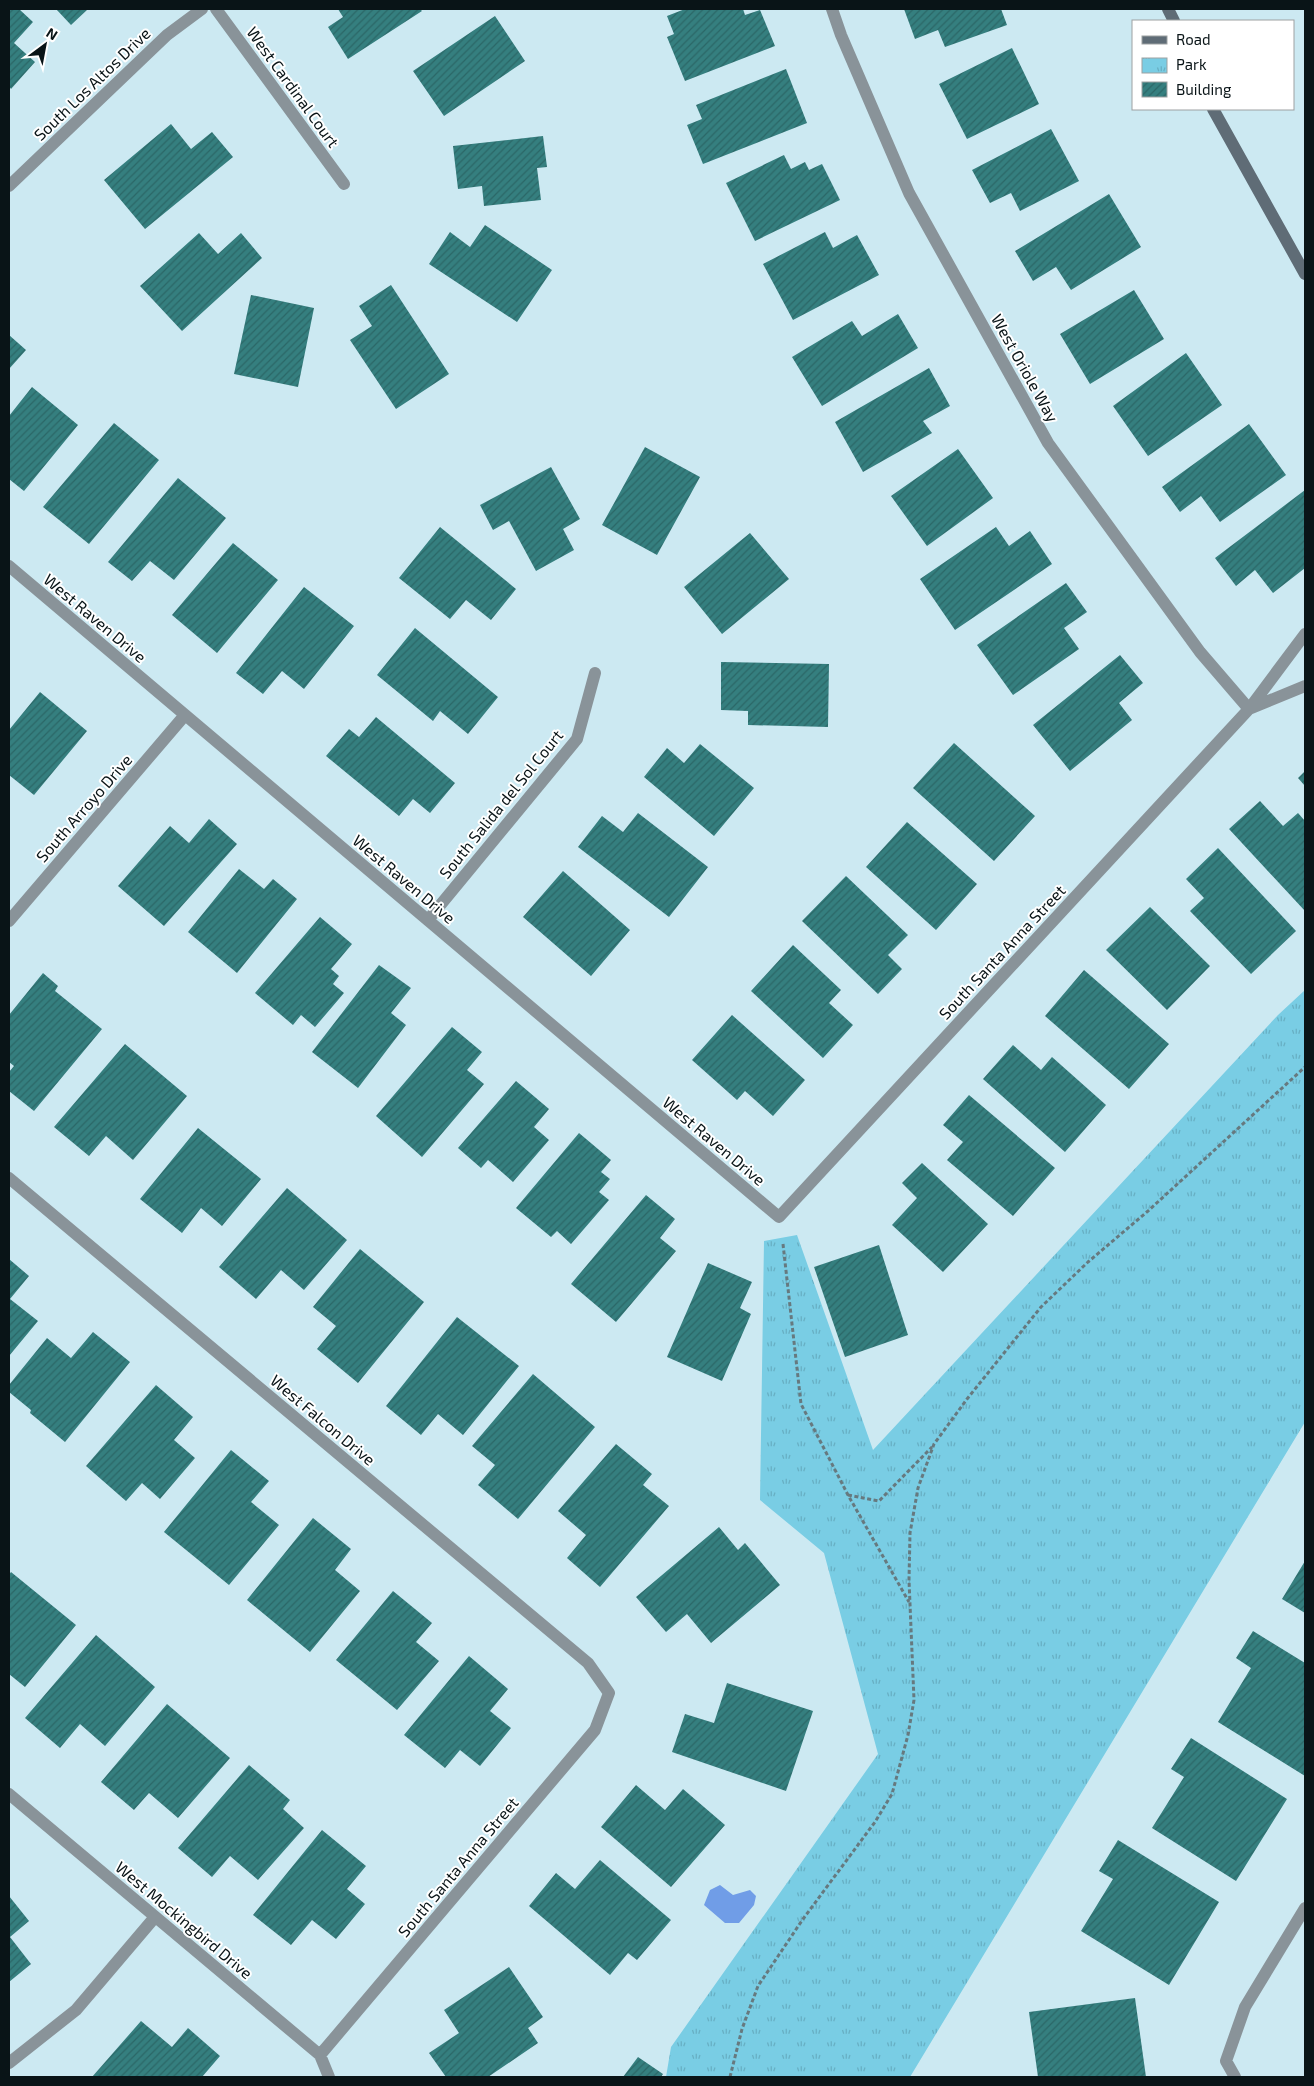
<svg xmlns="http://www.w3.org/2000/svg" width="1314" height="2086" font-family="'Exo 2',sans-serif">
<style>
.park{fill:url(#park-tufts)}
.water{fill:#709de7}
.building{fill:url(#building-hatch)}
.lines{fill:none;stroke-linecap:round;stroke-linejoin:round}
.path{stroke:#66797f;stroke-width:3;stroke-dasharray:4 2.5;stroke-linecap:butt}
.street{stroke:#899399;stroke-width:12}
.secondary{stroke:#5f6c76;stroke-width:12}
.labels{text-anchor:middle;stroke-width:4;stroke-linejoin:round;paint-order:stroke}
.street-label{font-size:16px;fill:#091417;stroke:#fff}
</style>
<defs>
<pattern id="park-tufts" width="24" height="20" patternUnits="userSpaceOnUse" patternTransform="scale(1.25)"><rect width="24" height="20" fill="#79cde4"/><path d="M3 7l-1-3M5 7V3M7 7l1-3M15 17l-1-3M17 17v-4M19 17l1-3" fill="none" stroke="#67afc3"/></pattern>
<pattern id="building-hatch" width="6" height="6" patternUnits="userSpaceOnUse" patternTransform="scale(1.25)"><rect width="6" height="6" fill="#357f7f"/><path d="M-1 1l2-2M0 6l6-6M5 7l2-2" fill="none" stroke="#2b6767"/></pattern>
</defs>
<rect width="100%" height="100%" fill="#cce9f2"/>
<path class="park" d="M1305,990V1422L910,2077H666L671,2047L878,1754L824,1553L760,1500L764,1241L797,1235L873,1450L1278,1015Z"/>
<path class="water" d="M720,1885L733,1895L750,1890L756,1896L754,1905L739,1923H725L704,1905L710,1890Z"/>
<path class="building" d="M9,9H19L33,22L14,43L35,62L11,89L9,86Z
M56,9H88L71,25Z
M338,9H420L422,11L348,59L328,27L343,17Z
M685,9H743L745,15L760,10L775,46L685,81L667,37L674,34L667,16Z
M904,9H1001L1007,25L945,47L938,30L915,39Z
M495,16L525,61L444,116L413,71Z
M1012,48L1039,104L967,139L939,84Z
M786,69L807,123L703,164L687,125L702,119L696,105Z
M171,124L191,149L212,132L233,157L145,229L104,180Z
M1051,129L1079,181L1020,211L1011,193L990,203L972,170Z
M543,136L547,167L537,168L541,200L484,206L482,186L458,189L453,146Z
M784,155L791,169L805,162L809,170L822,164L840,200L755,241L726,183Z
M1109,194L1141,247L1071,290L1056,267L1033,281L1015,251Z
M485,225L552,270L517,322L429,264L450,232L470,247Z
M825,232L833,248L857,235L879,275L793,320L763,264Z
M199,233L218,254L241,233L262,258L182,331L140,286Z
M391,285L449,374L396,409L350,340L372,326L359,306Z
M1134,290L1164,339L1090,384L1060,334Z
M251,295L314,308L298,387L234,374Z
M898,314L918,348L822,406L792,357L852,321L862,336Z
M9,335L26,350L9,369Z
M1186,353L1222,405L1148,456L1113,406Z
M929,368L950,406L923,421L932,433L863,472L835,422Z
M32,387L78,425L24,491L9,479V416Z
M114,423L159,460L89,544L43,507Z
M1249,424L1286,475L1220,522L1201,496L1180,512L1162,487Z
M645,447L700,477L657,555L602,525Z
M958,449L993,498L927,546L891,496Z
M551,467L580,519L563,529L574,550L536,571L509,521L493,530L480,505Z
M178,478L226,518L174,580L150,561L132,581L108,562Z
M1305,490V568L1273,593L1255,570L1236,586L1215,558Z
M440,527L516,589L491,620L466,600L450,619L399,578Z
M996,527L1009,546L1030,531L1052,564L955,630L920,579Z
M750,533L789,579L722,634L684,587Z
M233,543L278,580L217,653L172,615Z
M1066,583L1087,612L1064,628L1079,649L1013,695L977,645Z
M304,587L354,626L304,689L282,671L263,694L236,673Z
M415,628L498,697L468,734L440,711L433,721L377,675Z
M1120,655L1143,683L1119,703L1132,720L1070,771L1033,725Z
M721,662L829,664L828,727L748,725V711L721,710Z
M40,692L87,731L34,795L9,775V730Z
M376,717L455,783L430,813L413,799L399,816L326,756L349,729L359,737Z
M954,743L1035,816L994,861L913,788Z
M700,744L754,788L714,836L644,777L667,748L684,763Z
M1305,771V786L1298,778Z
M1260,801L1283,826L1298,813L1305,821V911L1229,829Z
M638,813L708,867L669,917L578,847L602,816L623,832Z
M209,819L237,844L164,926L118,886L170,826L189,843Z
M907,822L977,884L936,930L866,867Z
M1218,848L1296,931L1251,974L1190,911L1204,898L1186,879Z
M239,869L264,889L273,879L297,899L237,973L188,932Z
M563,871L630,930L591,976L523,917Z
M846,876L908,935L888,955L902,969L878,994L802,921Z
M1150,907L1210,966L1167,1010L1106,950Z
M320,917L352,944L331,969L339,976L333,984L344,993L315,1027L301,1015L293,1025L255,993Z
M793,945L841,990L829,1003L853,1025L823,1058L751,991Z
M379,965L411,988L391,1013L406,1025L358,1088L312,1052Z
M1084,970L1169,1044L1129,1089L1045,1016Z
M43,973L58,986L55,991L102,1029L34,1111L9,1091V1072L14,1066L9,1062V1015Z
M732,1015L805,1080L773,1116L745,1091L737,1100L692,1060Z
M452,1027L482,1052L467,1070L484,1084L422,1157L376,1116Z
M125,1044L187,1096L133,1160L106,1136L89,1156L54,1127Z
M1013,1045L1041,1070L1052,1057L1106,1105L1065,1152L983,1079Z
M516,1081L549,1109L534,1127L549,1140L513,1182L488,1160L481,1168L458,1148Z
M969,1095L1055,1168L1013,1216L947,1160L963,1142L943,1125Z
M198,1128L261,1179L222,1226L201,1208L182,1233L140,1199Z
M579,1133L611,1160L601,1172L610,1179L599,1192L609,1200L571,1244L557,1231L551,1237L516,1208Z
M922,1163L988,1224L943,1272L892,1225L917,1198L902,1183Z
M287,1188L347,1240L304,1290L281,1270L256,1299L219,1267Z
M646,1195L675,1219L660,1238L676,1251L616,1322L571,1284Z
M879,1245L908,1335L845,1357L814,1267Z
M360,1249L424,1302L358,1383L317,1349L336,1326L313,1307Z
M9,1259L29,1276L10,1299L38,1321L9,1356Z
M708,1263L752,1282L740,1308L751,1314L722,1381L667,1357Z
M457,1317L519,1366L463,1435L438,1414L421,1435L386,1406Z
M93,1332L130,1362L65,1442L30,1413L31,1410L9,1392V1385L47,1338L71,1358Z
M533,1374L595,1427L518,1519L478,1485L495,1465L472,1446Z
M156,1385L193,1417L174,1440L195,1458L160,1499L142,1483L126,1501L86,1466Z
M616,1444L652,1474L643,1485L669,1506L600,1587L567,1558L586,1535L558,1511Z
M231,1450L269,1481L251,1502L279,1525L229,1585L164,1532Z
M313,1518L351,1549L335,1570L360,1591L310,1652L247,1600Z
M719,1527L738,1550L745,1543L780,1585L711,1643L687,1614L666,1632L636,1597Z
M1305,1561V1613L1282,1599Z
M11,1572L76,1625L25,1687L9,1674V1575Z
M393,1591L432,1623L416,1642L439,1661L397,1710L336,1660Z
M1253,1631L1305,1663V1776L1218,1722L1251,1668L1236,1658Z
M96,1635L155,1687L105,1746L80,1724L60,1748L25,1718Z
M469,1656L508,1689L490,1711L511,1728L480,1766L460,1750L445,1768L404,1735Z
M727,1683L813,1711L786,1791L672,1752L685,1714L714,1723Z
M167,1704L230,1758L178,1818L149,1793L134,1810L101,1782Z
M1191,1738L1287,1799L1236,1881L1152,1828L1184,1777L1171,1769Z
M249,1765L290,1800L283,1809L304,1828L258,1880L230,1856L212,1877L178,1848Z
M636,1785L665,1810L683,1789L725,1825L671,1887L601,1827Z
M322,1830L366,1866L347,1889L365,1904L336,1939L312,1920L291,1945L253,1915Z
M1118,1840L1219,1902L1169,1985L1081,1931L1113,1879L1099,1871Z
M600,1860L671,1920L637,1960L628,1953L610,1975L529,1906L556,1873L575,1889Z
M9,1896L29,1921L10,1937L31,1964L9,1982Z
M509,1967L543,2017L528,2028L538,2043L488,2077H446L429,2053L459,2033L444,2010Z
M1135,1998L1146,2077H1038L1029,2012Z
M141,2021L172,2047L188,2028L220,2056L202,2077H92Z
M638,2057L663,2074L661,2077H623Z"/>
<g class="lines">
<path class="path" d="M783,1244L801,1404L848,1495L909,1602
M848,1495L879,1501L932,1447
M730,2077L742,2029L758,1986L803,1919L875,1822L892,1794L908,1735L914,1700L909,1580L910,1533L918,1488L934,1444L967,1399L1041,1307L1088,1262L1148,1211L1305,1067"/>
<path class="street" d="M216,9L344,184
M832,9L841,35L909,193L1048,443L1200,652L1249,709
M9,186L167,35L202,9
M9,566L779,1217L1249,709L1305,634
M1249,709L1305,686
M428,920L577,739L595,673
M9,921L185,715
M9,1178L588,1663L609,1693L595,1730L320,2055
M9,1794L320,2055L329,2077
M9,2063L76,2010L155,1917
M1235,2077L1226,2061L1245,2007L1305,1908"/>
<path class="secondary" d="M1168,9L1174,21
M1213,109L1305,274"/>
</g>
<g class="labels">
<g class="street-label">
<text transform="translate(92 84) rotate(-44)" y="6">South Los Altos Drive</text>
<text transform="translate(293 87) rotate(54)" y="6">West Cardinal Court</text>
<text transform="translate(1025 368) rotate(61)" y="6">West Oriole Way</text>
<text transform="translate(95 618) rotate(40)" y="6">West Raven Drive</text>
<text transform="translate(501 804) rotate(-51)" y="6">South Salida del Sol Court</text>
<text transform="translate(84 808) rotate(-49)" y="6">South Arroyo Drive</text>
<text transform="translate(404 879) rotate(40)" y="6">West Raven Drive</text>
<text transform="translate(1002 952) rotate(-47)" y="6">South Santa Anna Street</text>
<text transform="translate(714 1141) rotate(40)" y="6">West Raven Drive</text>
<text transform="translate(323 1420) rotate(40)" y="6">West Falcon Drive</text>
<text transform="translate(458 1867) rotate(-50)" y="6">South Santa Anna Street</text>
<text transform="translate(184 1920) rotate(40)" y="6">West Mockingbird Drive</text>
</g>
</g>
<rect width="1314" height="2086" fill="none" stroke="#091417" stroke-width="20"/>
<rect x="1132" y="20" width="162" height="90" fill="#ffffff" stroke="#9da1a2"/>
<rect x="1142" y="36" width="25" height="8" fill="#5f6c76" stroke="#9da1a2"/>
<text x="1176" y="45" font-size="15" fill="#091417">Road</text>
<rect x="1142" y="58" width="25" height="15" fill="url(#park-tufts)" stroke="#9da1a2"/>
<text x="1176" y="70" font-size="15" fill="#091417">Park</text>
<rect x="1142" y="82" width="25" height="15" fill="url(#building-hatch)" stroke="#9da1a2"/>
<text x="1176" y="95" font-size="15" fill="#091417">Building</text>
<g transform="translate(45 45) rotate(32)" stroke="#ffffff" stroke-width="4" paint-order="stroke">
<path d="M0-4L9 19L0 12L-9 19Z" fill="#091417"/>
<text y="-8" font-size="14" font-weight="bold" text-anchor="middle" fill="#091417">N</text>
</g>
</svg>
